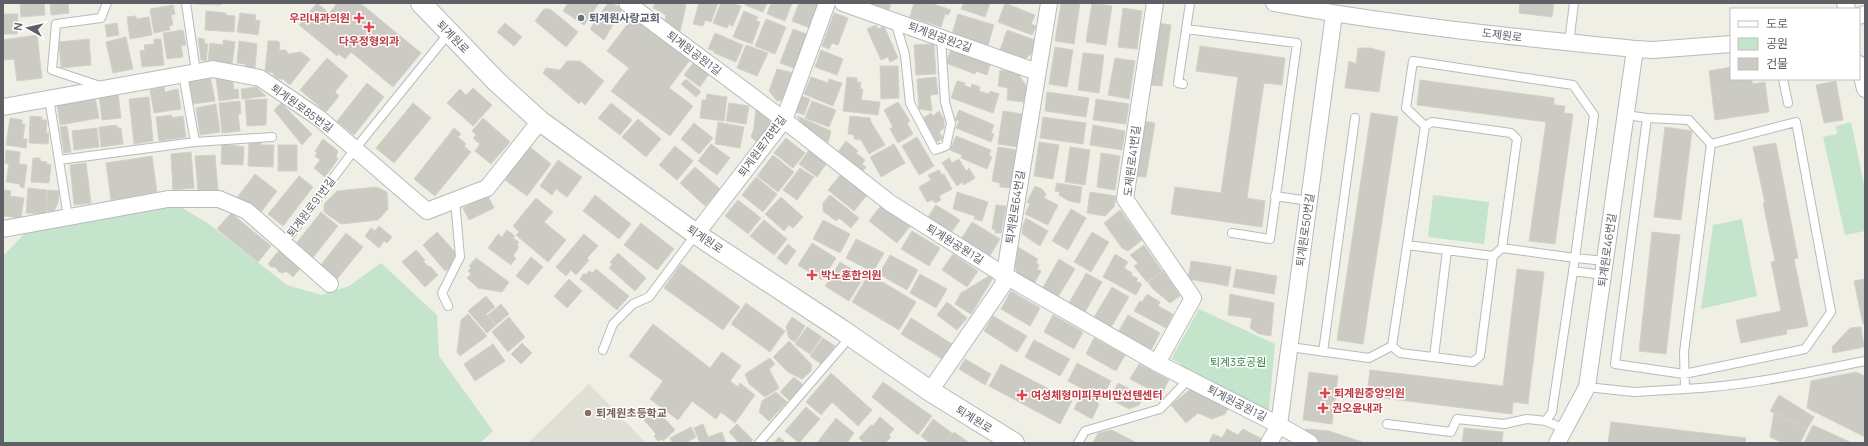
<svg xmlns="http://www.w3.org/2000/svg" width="1868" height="446" font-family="Manrope,'Noto Sans KR',sans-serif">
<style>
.education{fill:#dfdfd5}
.green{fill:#c4e5cb}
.building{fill:#cbcac3;stroke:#d4d2c5}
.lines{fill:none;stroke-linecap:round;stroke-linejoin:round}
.service-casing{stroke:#b8babf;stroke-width:10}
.minor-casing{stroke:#b8babf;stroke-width:18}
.tertiary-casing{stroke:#b8babf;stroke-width:22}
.service{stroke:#fff;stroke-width:8}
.minor{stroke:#fff;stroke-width:16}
.tertiary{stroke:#fff;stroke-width:20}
.health-dot{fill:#e0444e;stroke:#fff;stroke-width:1.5}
.worship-dot{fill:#6b7280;stroke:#fff;stroke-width:1.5}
.education-dot{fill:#8d6e63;stroke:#fff;stroke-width:1.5}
.labels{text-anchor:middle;stroke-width:3;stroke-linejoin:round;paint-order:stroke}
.health-label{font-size:11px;font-weight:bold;fill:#be3a42;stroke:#fff;text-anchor:start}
.worship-label{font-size:11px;font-weight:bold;fill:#5b616d;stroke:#fff;text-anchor:start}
.street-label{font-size:11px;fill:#5e6066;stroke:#fff}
.park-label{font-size:11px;fill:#39824b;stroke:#fff}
.education-label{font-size:11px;font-weight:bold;fill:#785e54;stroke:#fff;text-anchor:start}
</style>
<rect width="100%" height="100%" fill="#efefe6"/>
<path class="education" d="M589,384L646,443H528Z"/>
<path class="green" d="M1851,122L1865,189V231L1845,235L1823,137L1837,134L1836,126Z
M1433,195L1489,202L1484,244L1428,237Z
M179,206L209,224L287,285L321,295L349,286L381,263L437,315L439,356L493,431L480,443H3V256L27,231L136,211Z
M1742,219L1757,296L1701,309L1713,225Z
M1199,309L1275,344L1269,409L1264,412L1183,372L1180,363L1171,359Z"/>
<path class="building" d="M20,3H44L45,15L21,17Z
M50,3H68L69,13L51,15Z
M196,3H221V5L196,4Z
M317,3L329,13L336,5L334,3H360L421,53L393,87L351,52L345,59L339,54L337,56L299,25Z
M568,3H599L584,25L563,11Z
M608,3H612L622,9L604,40L590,29Z
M655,3H681L686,5L680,32L665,20L666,15L653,8Z
M699,3H718L711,22L705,20L703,26L693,24Z
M721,3H732L741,6L733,26L729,24L727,28L713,23Z
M745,3H767L763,12L745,5Z
M771,3H792L785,21L767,14Z
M799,3H820L810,28L792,21Z
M870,3H891L889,10Z
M914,3H931L951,10L948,15L945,14L941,27L910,17Z
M964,3H990L985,17L961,9Z
M1005,3L1035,15L1031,24L1036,26L1032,35L998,22Z
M1061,3H1080L1074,44L1055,41Z
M1092,3L1112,6L1106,45L1086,42Z
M1520,3H1554L1552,17L1519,13Z
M173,5L175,14L171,15L173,25L169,26L170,30L154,33L150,9Z
M1123,8L1142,11L1137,49L1118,47Z
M544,9H550L578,32L566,47L535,21Z
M206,11L226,13V15L235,16L234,32L205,30Z
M744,11L758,17L756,21L760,22L752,44L733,37Z
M240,13L256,15L255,20L260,21L258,35L237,32Z
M834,13L848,18L838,45L832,43L829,49L822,46Z
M3,14H18L17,34H3Z
M958,14L994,25L988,45L952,34Z
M136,16V19L149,17L152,35L130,39L127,17Z
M633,17L690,60L669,88L693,106L670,136L611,91L629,68L607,51Z
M766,19L786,27L775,54L755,46Z
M117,23L119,35L107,37L105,25Z
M505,23L522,37L514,46L497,32Z
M1158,23L1171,25L1162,86L1150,85Z
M876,25L878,29L884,26L898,58L890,62L888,57L881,60L867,29Z
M793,29L809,35L796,69L780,63Z
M183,30L186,45L181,46L183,57L167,59L163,33Z
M1007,30L1035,40L1032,53L1025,59L1000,50Z
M715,33L743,45L736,62L714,53V51L708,49Z
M37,35L42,78L17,81L14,59L3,60V40Z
M126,37L133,69L113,73L106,42Z
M198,38L204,39L205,44H208L206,61L201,60Z
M89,39L91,65L61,68L59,42Z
M154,39H161L164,65L142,67L140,51L145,50L144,45L154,44Z
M223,40L235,42L232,64L208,61L210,43L223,45Z
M239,41L257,44L255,68L245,67V64L237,63Z
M268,41H277L280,43L279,50H286L288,54L301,52L310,59L290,85L283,79H279L274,76L273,73L265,71Z
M934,44L936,74L916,75L914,45Z
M746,45L768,53L757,76L737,68Z
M1200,46L1285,58L1282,85L1264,83L1247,198L1265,201L1262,227L1171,214L1175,187L1221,193L1238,77L1196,71Z
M1055,47L1073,50L1067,87L1049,84Z
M1358,48H1370L1385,52L1379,92L1345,88L1349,61L1356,64Z
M951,49L991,62L987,75L976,71L975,74L946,63Z
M821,50L843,59L837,75L815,67Z
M1083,53L1104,55L1099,93L1078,90Z
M327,58L348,76L335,92L339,96L326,112L300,90Z
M1115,58L1135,61L1129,99L1108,95Z
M567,61H580L604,81L585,105L581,101L579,104L543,73L546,68L560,70Z
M694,62L709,74L700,87L684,75Z
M880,66H898L899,98L881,99Z
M1731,67V79H1751L1753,84L1765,82L1769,112L1715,120L1709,71Z
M777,69L794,73L783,100L777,101L769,91Z
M1000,70L1017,72L1027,87L1024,102L1007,100L1008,88L998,86Z
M210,75L215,101L193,104L189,79Z
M232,77L234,90L238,89L239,98L219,101L216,79Z
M811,77L828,83L829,79L842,83L833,106L804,94Z
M847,77L857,78V82H861L860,89H863L861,100L880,102L878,115L843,111Z
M936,77L938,94L930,95L932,111L919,109L917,79Z
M686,79L701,92L696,97L681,84Z
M1420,80L1554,98V105L1565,106L1564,113L1573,114L1555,244L1529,241L1546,122L1417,105Z
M957,81L965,83L964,85L971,88L972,84L980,87L979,91L989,94L990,91L999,94L993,113L951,98Z
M1836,81L1843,120L1824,123L1816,85Z
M367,83L384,97L354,135L337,121Z
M164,87L165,92L178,89L181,109L154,113L150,90Z
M256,87L266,96L242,99L241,89Z
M473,88L492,105L473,126L447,103L460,89L466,95Z
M1047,92L1089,98L1086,117L1045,111Z
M118,93L121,118L102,120L99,96Z
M707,94L727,97L724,121L700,118L702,100H706Z
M802,96L810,99L804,115L796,112Z
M95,97L99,118L60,125L57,103Z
M149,97L153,141L134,144L129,99Z
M267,99L266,125L247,126L245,100Z
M1096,99L1129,104L1126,124L1093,120Z
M240,101L241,114H238L240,131L222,133L219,103Z
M812,101L836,110L829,127L805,118Z
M898,102L910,121L907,123L913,134L898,143L890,129L893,127L884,110Z
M281,103L312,134L302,145L274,110Z
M413,103L431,118L394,163L376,148Z
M611,103L632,120L620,135L598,118Z
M729,103L749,106L746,124L726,121Z
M216,104L220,132L200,135L196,108Z
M756,108L771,119V129L759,144L751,137L754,128Z
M959,110L994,125L991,133L994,134L991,142L956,128L959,121L955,120Z
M939,111L944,119V128L939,132L943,138L937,142L923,118L931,113L933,116Z
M1003,111L1022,114L1017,147L998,144Z
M1371,113L1398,117L1363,344L1337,340Z
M172,115V118L183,116L186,137L159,141L156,117Z
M30,116L42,117V120H47L46,133H49L48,144L29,143Z
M797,116L831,131L828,143L802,124Z
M850,116L870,118L871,122L885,145L869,154L861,140L854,139V135L848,134Z
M1043,117L1086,123L1083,144L1040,138Z
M10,118L22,120V124H25L23,139H27L26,148L6,145Z
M483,118L510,142L491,164L475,151L480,144L473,138L476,135L472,131Z
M638,119L661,139L646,157L622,137Z
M1143,121L1155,123L1146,177L1135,176Z
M718,122L744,127L740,148L715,144Z
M694,123L713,138L699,154L681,139Z
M117,125V128H121L123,144L101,147L99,127Z
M1093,125L1125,131L1122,150L1090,145Z
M67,126L71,152L64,153L60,127Z
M1665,127L1692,131L1681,220L1654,217Z
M97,128L99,147L74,150L72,131Z
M454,128L461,134L458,137L466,144L464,146L471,152L435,196L414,179Z
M956,136L991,150L989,156L992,157L987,169L961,158L962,155L950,150Z
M917,137L934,166L919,175L902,146Z
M786,138L805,153L793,168L774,153Z
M323,139L338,151L336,157L338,159L325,177L314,168L320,160L315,156L317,153L315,151Z
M249,141H261V145H274L273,167L248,166Z
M846,141L858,151L856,153L865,160L862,164L866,167L863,171L838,152Z
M1039,142L1059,145L1053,179L1034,176Z
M1776,143L1798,258L1794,259L1808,326L1786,330L1787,334L1741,343L1736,320L1781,311L1771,262L1775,261L1763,203H1765L1753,147Z
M222,144L244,147L243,165L221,164Z
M711,144L730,158L717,175L698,161Z
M894,144L905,163L881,177L870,157Z
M278,145H297V171H278Z
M675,146L693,161L677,180L659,165Z
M530,147L551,164L527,196L505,180Z
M811,147L829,160L817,177L799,164Z
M998,147L1017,150L1011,188L1000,187V183L992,181Z
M1070,147L1090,150L1085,185L1065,182Z
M6,150L20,152L19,164L27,165L24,188L20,187V184L6,182L9,164L5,163Z
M191,152L194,188L173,190L171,154Z
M1101,153L1120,156L1115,190L1097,187Z
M215,155L218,190L198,192L195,156Z
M773,155L794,172L778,192L757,176Z
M152,156L157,192L111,200L106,163Z
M33,158H40V161L47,162L46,164L51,165L49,183L31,182Z
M949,158L952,163L959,159L966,171L969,168L975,178L964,185L962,182L957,186L942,163Z
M558,160L582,177L567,197L556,189L552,195L540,186Z
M86,163L91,203L74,205L70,165Z
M695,167L720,189L705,206L680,183Z
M800,168L814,177L797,200L783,190Z
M939,170L942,175L944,174L952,189L939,196L941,200L935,203L933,200L927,202L919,187L931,180L928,175Z
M255,174L277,191L259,215L237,198Z
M841,174L867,195L854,211L828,190Z
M299,176L313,187L283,226L268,214Z
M756,177L777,194L763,212L742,195Z
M1057,183L1082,187L1080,203L1069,201L1059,195L1060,192L1055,191Z
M1035,186L1042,189L1046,194L1044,198L1058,205L1048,225L1025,214L1030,204L1027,202Z
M376,187L387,192L388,209L378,220L341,224L324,212V204L337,191Z
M28,188L47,190L46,214L26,213Z
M3,190L11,191L10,196L24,198L21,218L3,216Z
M48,190L59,191L58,203L54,211H46Z
M957,192L988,202L982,221L974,219L975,216L953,209Z
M1090,192L1116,196L1114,207L1105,216L1087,213Z
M595,195L631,224L619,239L583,211Z
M830,195L859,218L851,228L839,218L836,221L823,211V203Z
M488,196L494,208L469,220L463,208Z
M781,197L803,217L793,228L789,225L784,231L765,214Z
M536,198L553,212L544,222L566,240L548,262L516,235L519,232L513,226Z
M738,200L761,218L748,234L725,216Z
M883,203L911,225L897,243L869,221Z
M936,205L960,220L949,236L926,220Z
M996,205L1006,206L1001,233H995V230L992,229Z
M1071,209L1086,218L1068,250L1052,241Z
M1120,210L1142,240L1128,251L1122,248L1104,223Z
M321,212L338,226L312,259L295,245Z
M231,213L271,246L258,262L217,229Z
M1026,218L1048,231L1040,246L1022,234L1023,225Z
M764,220L787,239L774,255L750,236Z
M823,220L850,234L840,253L813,239Z
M972,222L1000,239L988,259L960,241Z
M641,223L674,249L657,270L624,245Z
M379,226L392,237L387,243L384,241L379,248L365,236L371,228L375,231Z
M507,230L515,236L513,238L519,242L517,245L519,247L513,256L516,258L511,265L488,248L498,234L502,237Z
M912,231L940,248L929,266L901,249Z
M437,232L455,252L453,266L445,271L423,245Z
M1092,232L1109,242L1091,272L1074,262Z
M1652,232L1680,235L1666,354L1639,351Z
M346,233L363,247L337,279L320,266Z
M584,234L598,246L587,258L589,260L576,275L571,270L566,276L556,267Z
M856,239L884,253L873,272L846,258Z
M812,243L836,258L822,280L798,265Z
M788,244L796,251L786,265L777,258Z
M1144,245L1162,271L1147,282L1134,266L1138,263L1130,255Z
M1018,247L1038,259L1036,263L1039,265L1037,269L1041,271L1032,288L1020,280L1015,267Z
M280,249L301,267L293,277L286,271L284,273L279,272L275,267H271L268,264Z
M416,250L425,260L423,261L429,267L430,266L438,275L425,287L402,262Z
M618,253L646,278L635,291L609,268L612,264L610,262Z
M953,254L978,271L967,287L942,270Z
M1115,254L1128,262L1124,268L1132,273L1131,275L1138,279L1136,281L1142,284L1136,295L1103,277Z
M890,255L918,270L907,290L879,274Z
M531,257L543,267L528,285L516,276Z
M476,258L509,282L502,292L478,288L467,278L471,274L468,271L471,268L469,266Z
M1059,259L1075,269L1056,300L1041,291Z
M1191,261L1231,267L1228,286L1188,279Z
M840,262L864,277L849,301L825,286Z
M681,264L740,307L723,330L664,288Z
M596,269L629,296L617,310L580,279L584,273L586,275L589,271L593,273Z
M1236,269L1277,276L1274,294L1233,287Z
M1517,269L1544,272L1528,404L1513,402L1512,414L1367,396L1370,370L1503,386Z
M1163,271L1180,296L1170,303L1153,289L1148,282Z
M1086,273L1102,282L1084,314L1068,305Z
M869,274L916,302L899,330L852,302Z
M920,274L947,289L936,308L910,293Z
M989,276L993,278L971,314L955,304L961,293Z
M569,279L582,291L567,308L554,296Z
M1865,279V323L1863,324L1854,281Z
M1112,287L1129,297L1110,329L1093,319Z
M1011,291L1040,308L1030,326L1001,309Z
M1147,294L1160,302L1158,306L1173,314L1166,328L1134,311L1140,301L1142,302Z
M1230,294L1274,303L1271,336L1259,334L1250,328L1252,318L1228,315Z
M486,296L495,307L486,314L496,325L487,333L468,311Z
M947,302L967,318L957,330L937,315Z
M746,303L785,331L770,352L731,324Z
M501,304L509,314L496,325L488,315Z
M468,314L487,336L460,356L457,352L461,320Z
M1053,315L1083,332L1074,349L1044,332Z
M1128,315L1160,333L1151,350L1118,332Z
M993,316L1027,336L1017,352L984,331Z
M509,317L525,337L508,352L492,332Z
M792,317L805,326L795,342L789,338L786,327Z
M911,318L952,344L942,359L901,334Z
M653,324L710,368L722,352L741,366L730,381L738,387L740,383L755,395L735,423L721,412L716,419L692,401L678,420L650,399L663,381L629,356Z
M807,327L822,337L810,354L795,344Z
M1861,327L1864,347L1833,353L1832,347L1850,328Z
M823,338L835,346L821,364L810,356Z
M1094,338L1125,355L1116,371L1086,354Z
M1034,340L1070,359L1060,376L1025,357Z
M789,341L812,365L811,371L802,379L788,372L773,357Z
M522,343L532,353L521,364L511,354Z
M493,344L505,361L475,381L464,364Z
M770,358L775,364L769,369L779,388L765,397L749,384L745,374Z
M965,359L991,374L985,385L959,369Z
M1077,363L1111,381L1101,399L1068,381Z
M1001,364L1072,401L1060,424L989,386Z
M1139,364L1169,380L1161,395L1130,379Z
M1309,372L1338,376L1332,424L1303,420Z
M1856,372L1865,376V437L1807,408L1811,381Z
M831,373L872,410L858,426L832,402L821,415L806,402Z
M794,377L803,385L789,400L780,392Z
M883,382L932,416L918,435L872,397Z
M1118,383L1144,396L1139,405L1129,409L1110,399Z
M1193,387L1229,407L1225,414L1212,419L1198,413L1186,423L1171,405Z
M1084,390L1099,398L1097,403L1099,404L1092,419L1074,409Z
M776,392L787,402L769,421L759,412L762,401Z
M1779,395L1814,417L1807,429L1770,411Z
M806,407L820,419L799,443L785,431Z
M656,409L675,430L663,441L661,439L658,441L654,436L656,434L644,420Z
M1774,413L1807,429L1800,443H1783L1770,437Z
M880,417L894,429L889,435L891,437L885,443H864L859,438L871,425L873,426Z
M836,418L854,433L847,443H817Z
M933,419L952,433L945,443H930L921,436Z
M1611,422L1746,438L1745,443H1608Z
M703,424L708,437L722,432L726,443H700L694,428Z
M737,424L753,440L750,443H739L729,432Z
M1813,425L1852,443H1804Z
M691,427L696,437L687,442L688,443H673L670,438Z
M1464,428L1503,432L1502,443H1462Z
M1227,429L1238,435L1243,429L1264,440L1262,443H1209L1213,434L1222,438Z
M1306,429L1329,431L1365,443H1318L1303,435Z
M1112,430L1137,443H1093L1098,433Z
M954,432L968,442L967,443H945Z
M779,437L786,443H774Z"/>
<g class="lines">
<defs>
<path id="service" d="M186,3L196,72
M895,21L905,55L910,103L935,150L946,146L951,123L945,102L941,38
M1186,29L1297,43L1270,239L1232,233
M1569,43L1574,3
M183,74L195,142
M1783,79L1788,103
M1183,84L1178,83L1190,3
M100,86L52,70L56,24L101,18L107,3
M49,98L68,217
M1647,118L1689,120L1711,144
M1425,126L1406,108L1413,61L1573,85L1594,115L1575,258L1605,261
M59,160L195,142L272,137
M1275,196L1309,201
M284,243L355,149L449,33
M1407,245L1493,256L1502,248L1575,258L1552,412L1546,421
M1493,256L1480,356L1473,362L1400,353L1392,346L1425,126L1432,122L1511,133L1517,139L1502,248
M1573,271L1603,275
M448,306L442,293L460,257L455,200
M1290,347L1369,358L1392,346
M603,350L613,324L633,304L649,297L696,234
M1323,352L1355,118
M1434,357L1447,250
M1587,387L1634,392L1685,389L1684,352L1711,144L1796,122L1831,312L1805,349L1684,374L1615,364L1647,118L1626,115
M1685,389C1746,386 1805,373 1865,361
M1387,424L1451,432L1457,419L1504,424L1527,419L1546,421L1564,429
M759,443L851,336
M1078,443L1085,431L1160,409L1189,379"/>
<path id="minor" d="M627,3L784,120L890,203L1004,275L1157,363L1279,425L1310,443
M843,3L1037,72
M1155,3L1125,199L1193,298L1157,363
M1274,3C1393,25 1515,37 1635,49L1653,50L1731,44
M1845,3L1847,9
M1859,16L1865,14
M1859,64L1865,89
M3,107L213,69L260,78L319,118L427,211L487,188L540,121
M3,229L168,199H219L247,211L330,284
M696,234L784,120L827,3
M930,391L1003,285L1049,3
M1269,443L1279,425L1334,14
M1557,443L1587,387L1635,49"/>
<path id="tertiary" d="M421,3L497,82L540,121L696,234L842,330L930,391L1014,443"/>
</defs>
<use href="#service" class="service-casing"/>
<use href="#minor" class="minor-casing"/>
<use href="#tertiary" class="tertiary-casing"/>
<use href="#service" class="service"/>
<use href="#minor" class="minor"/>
<use href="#tertiary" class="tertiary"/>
</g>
<g class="health-dot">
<path d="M357 12h4v4h4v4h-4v4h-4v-4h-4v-4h4z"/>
<path d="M367 21h4v4h4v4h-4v4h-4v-4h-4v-4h4z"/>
<path d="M810 269h4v4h4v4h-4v4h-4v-4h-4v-4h4z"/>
<path d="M1323 387h4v4h4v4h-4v4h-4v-4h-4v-4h4z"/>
<path d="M1020 389h4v4h4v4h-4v4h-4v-4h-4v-4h4z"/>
<path d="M1321 402h4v4h4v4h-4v4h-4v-4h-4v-4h4z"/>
</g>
<circle class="worship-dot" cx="581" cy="18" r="4"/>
<circle class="education-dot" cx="588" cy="413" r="4"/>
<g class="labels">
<g class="health-label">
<text x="350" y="22" text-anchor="end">우리내과의원</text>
<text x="369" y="45" text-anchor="middle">다우정형외과</text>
<text x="821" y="279">박노훈한의원</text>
<text x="1334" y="397">퇴계원중앙의원</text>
<text x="1031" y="399">여성체형미피부비만선텐센터</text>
<text x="1332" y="412">권오윤내과</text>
</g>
<g class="worship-label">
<text x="589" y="22">퇴계원사랑교회</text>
</g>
<g class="street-label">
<text transform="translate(1502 35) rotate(7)" y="4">도제원로</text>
<text transform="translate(453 37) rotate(46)" y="4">퇴계원로</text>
<text transform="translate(940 37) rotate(20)" y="4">퇴계원공원2길</text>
<text transform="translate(694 53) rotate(37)" y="4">퇴계원공원1길</text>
<text transform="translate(302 108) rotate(36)" y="4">퇴계원로85번길</text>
<text transform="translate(762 146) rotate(-54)" y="4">퇴계원로78번길</text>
<text transform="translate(1132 161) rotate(-83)" y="4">도제원로41번길</text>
<text transform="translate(311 207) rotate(-53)" y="4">퇴계원로91번길</text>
<text transform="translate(1015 207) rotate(-81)" y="4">퇴계원로64번길</text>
<text transform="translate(1305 230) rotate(-82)" y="4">퇴계원로50번길</text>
<text transform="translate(705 239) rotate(34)" y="4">퇴계원로</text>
<text transform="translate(955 244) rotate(32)" y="4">퇴계원공원1길</text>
<text transform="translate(1607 250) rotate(-82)" y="4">퇴계원로46번길</text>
<text transform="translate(1237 403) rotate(27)" y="4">퇴계원공원1길</text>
<text transform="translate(974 419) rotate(32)" y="4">퇴계원로</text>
</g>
<g class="park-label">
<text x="1238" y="366">퇴계3호공원</text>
</g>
<g class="education-label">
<text x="596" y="417">퇴계원초등학교</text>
</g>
</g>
<rect width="1868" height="446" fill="none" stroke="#5e6066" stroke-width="8"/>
<rect x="1730" y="8" width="130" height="72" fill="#ffffff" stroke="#bfbfc2"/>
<rect x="1738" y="21" width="20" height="6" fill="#ffffff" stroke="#bfbfc2"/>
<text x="1766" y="28" font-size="12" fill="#5e6066">도로</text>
<rect x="1738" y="38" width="20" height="12" fill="#c4e5cb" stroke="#bfbfc2"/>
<text x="1766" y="48" font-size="12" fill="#5e6066">공원</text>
<rect x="1738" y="58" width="20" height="12" fill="#cbcac3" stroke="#bfbfc2"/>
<text x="1766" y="68" font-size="12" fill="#5e6066">건물</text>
<g transform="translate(28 28) rotate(278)" stroke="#ffffff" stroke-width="3" paint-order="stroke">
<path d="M0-3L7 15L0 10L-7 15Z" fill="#5e6066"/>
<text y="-6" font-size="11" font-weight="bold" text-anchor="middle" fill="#5e6066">N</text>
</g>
</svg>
